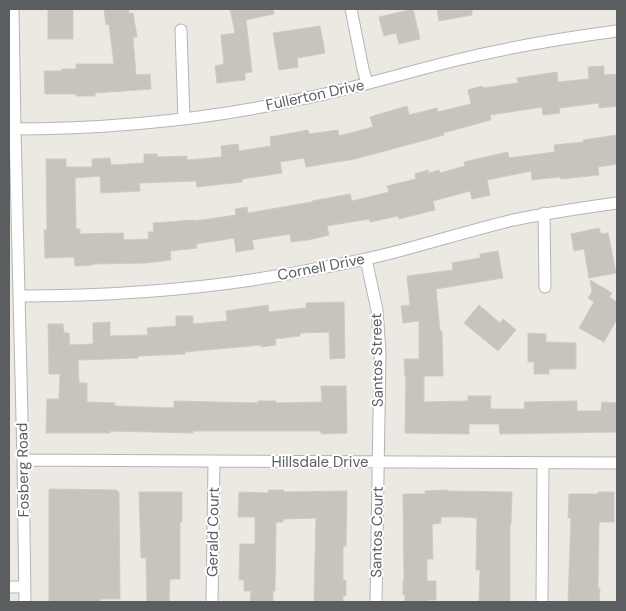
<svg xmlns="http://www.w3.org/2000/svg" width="626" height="611" font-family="'DM Sans',sans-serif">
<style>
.building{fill:#c7c4be;stroke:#d0cac1}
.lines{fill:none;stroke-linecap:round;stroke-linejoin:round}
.street-casing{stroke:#b2b5b8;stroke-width:13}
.street{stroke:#fff;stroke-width:11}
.labels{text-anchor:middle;stroke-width:4;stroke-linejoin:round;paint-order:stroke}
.street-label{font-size:15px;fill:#5a5e61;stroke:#fff}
</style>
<rect width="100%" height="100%" fill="#ece9e2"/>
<path class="building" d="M48,9H73V39H48Z
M104,9H129V14L133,13L137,37H133L136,75L150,74L151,89L95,93V96H76V94H45L44,71H62V69H76V64H114L109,24L106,25Z
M230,9H273L274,14L246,20L252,72L245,73V80L217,83L215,66L224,64L221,35L235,33Z
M413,9L420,39L399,44L396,33L384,36L379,17Z
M437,9H472V15L439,21Z
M320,26L325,53L297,58L298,67L279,70L273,33Z
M604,66V75L617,74V106L599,108V103L559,108L560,113L543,115L542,107L490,115L491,120L443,133L444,135L355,159L306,167L304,158L280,162L282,173L242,179V182L197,187L196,181L139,183L140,191L101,193L100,176L75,178L76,229H80V234L123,233L124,240L149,239L148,232H154L153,223L195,220V221L236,215L235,209L247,207L248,213L312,202V201L350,194L352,201L389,192L387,186L416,179L415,174L428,170L429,173L439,170L440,173L465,166L464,162L508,152L509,158L555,152L554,145L584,142L583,140L617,135V164L598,167L599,175L561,179L560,177L532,180L531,171L487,180L490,195L472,199L470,191L433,201L435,210L399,219L398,216L370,222L369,219L327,226L329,235L308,240L291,242L290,234L252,240L254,249L236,252L234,238L196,244L197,248L170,251L171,260L146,263L92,264V265L75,266L74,257L45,258L44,230H47L46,159H66V167H92V159L110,158L111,165L144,163V154H157L158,157L187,156V160L222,157L221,146L238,144L239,151L271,146L270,137L308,130L309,134L338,130L339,136L373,127L370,117L390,111L407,106L409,115L437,108L438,112L471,104L468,90L482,86L483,88L518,83L517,78L557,72L558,82L589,79L588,67Z
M599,228L601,234L608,233L616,273L589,278L584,249L574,251L571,234Z
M498,251L503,278L436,289L440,331H442L443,376H424V402L468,401V396H491L490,409H525L524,402L577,401V411H601L602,402L617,403V432L500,434L499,424H469V434L405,433L406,377H405L404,359H419V321L403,323L401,306L410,305L407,276L453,270L452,263L480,258V254Z
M590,280L612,293L609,297L617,302V319L604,342L579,328L594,302L588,298L592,292Z
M344,302L345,358L330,359L329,332L300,333V336L275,339L276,345L261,347V345L185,352V354L138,356V358L78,360L79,383H87V402L115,403V406L174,408V401L258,403V401H276V403L322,402L321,386H346L347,433L321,434V431H193V433L110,431V433H46L47,399H59L60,374H49L48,324H63L64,333H69L70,345L93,344V323L110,322V336L148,335L147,328L176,326V316H193V324L227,321L226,311L268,305L269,312L306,308V303Z
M479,305L500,323L503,319L516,330L498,351L464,323Z
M528,333L546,334V342L576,343V369H549V374H534V362H528Z
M49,489L117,490V492H119L120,599H100V602H49Z
M268,490H284V492L347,491L346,546H343V580H346V596H343V602H320V601H314L316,518L283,519V522H276L275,591H273V602H250L251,591H244V580H239L240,544H255V517H238L239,492L268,493Z
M448,490V491L512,492L511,524H510V602H479L480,570H476L477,518L463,517H441V523L432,524L433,559H427V581H436V600H429V602H405V595H403V581H404L403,494H425V491Z
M139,492H182V522H180V579H170L169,602H147L146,558H141Z
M598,492H614V522H599L598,588H600L599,602H568L571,518H568L569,494H598Z"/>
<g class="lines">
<defs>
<path id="street" d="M13,9L15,129L23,460L25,602
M351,9L363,69L367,83
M181,30L184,119
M9,129C109,129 208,120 306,98C357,88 407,72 457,60C510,47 563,38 617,31
M544,213L545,287
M366,259L377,310L380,352L376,602
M19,296C122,296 224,288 325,267C353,262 382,256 410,248C443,239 476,229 509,221C545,213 581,208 617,203
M23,460L617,463
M9,587H24
M212,602L214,462
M542,602L543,463"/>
</defs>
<use href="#street" class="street-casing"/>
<use href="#street" class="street"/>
</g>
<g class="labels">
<g class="street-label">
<text transform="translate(315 95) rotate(-12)" y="5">Fullerton Drive</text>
<text transform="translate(321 267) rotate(-11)" y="5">Cornell Drive</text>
<text transform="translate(377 360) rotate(-91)" y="5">Santos Street</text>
<text x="320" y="467">Hillsdale Drive</text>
<text transform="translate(23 470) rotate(-91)" y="5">Fosberg Road</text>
<text transform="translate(213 532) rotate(-89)" y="5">Gerald Court</text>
<text transform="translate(377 532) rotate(-89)" y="5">Santos Court</text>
</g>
</g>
<rect width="626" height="611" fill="none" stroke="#5a5e61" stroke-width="20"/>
</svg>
